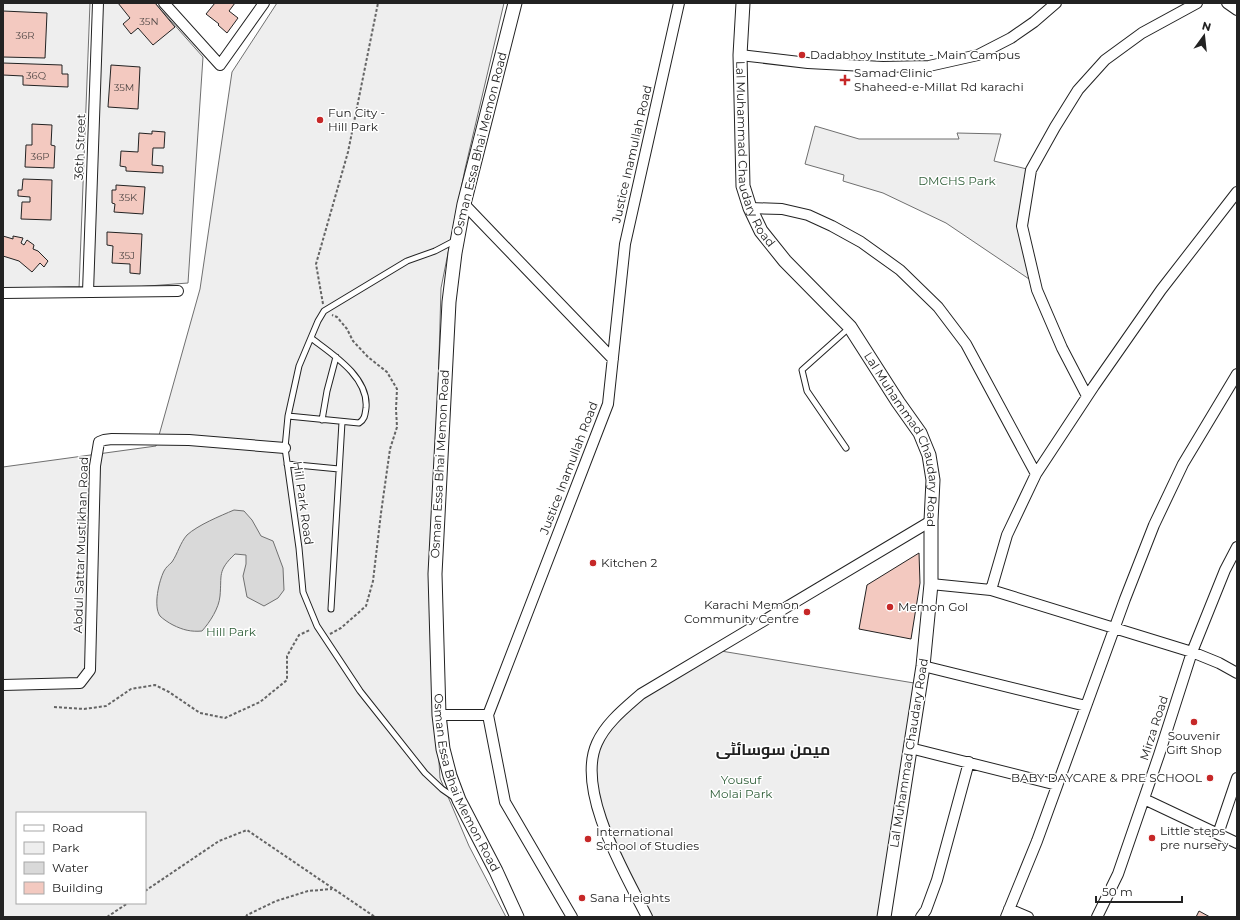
<svg xmlns="http://www.w3.org/2000/svg" width="1240" height="920" font-family="Montserrat,Cairo,sans-serif">
<style>
.green{fill:#eee;stroke:#6f6f6f;fill-rule:evenodd}
.water{fill:#d9d9d9;stroke:#6f6f6f}
.building{fill:#f3c9c0;stroke:#222}
.lines{fill:none;stroke-linecap:round;stroke-linejoin:round}
.service-casing{stroke:#222;stroke-width:7}
.minor-casing{stroke:#222;stroke-width:12}
.tertiary-casing{stroke:#222;stroke-width:15}
.path{stroke:#646464;stroke-width:2;stroke-dasharray:3 2;stroke-linecap:butt}
.service{stroke:#fff;stroke-width:5}
.minor{stroke:#fff;stroke-width:10}
.tertiary{stroke:#fff;stroke-width:13}
.poi-dot{fill:#c62828;stroke:#fff;stroke-width:1.5}
.labels{text-anchor:middle;stroke-width:3;stroke-linejoin:round;paint-order:stroke}
.number-label{font-size:10px;fill:#564c4a}
.poi-label{font-size:12px;fill:#222;stroke:#fff;text-anchor:start}
.street-label{font-size:12px;fill:#222;stroke:#fff}
.park-label{font-size:12px;fill:#2f5e38;stroke:#fff}
.district-label{font-size:16px;font-weight:bold;fill:#222;stroke:#fff}
</style>
<rect width="100%" height="100%" fill="#fff"/>
<path class="green" d="M3,3H90L79,289H3Z
M102,3H155L203,57L188,283L95,290L92,286Z
M277,3H504L465,169L441,288L431,636L440,778L469,846L506,917H3V467L156,446L200,289L232,72ZM17,813H145V903H17Z
M815,126L859,139H959L957,133L1001,134L994,161L1031,170L1022,226L1035,283L946,223L883,193L843,181L844,175L805,164Z
M715,650L920,684L883,917H647L594,795L596,744L612,719Z"/>
<path class="water" d="M234,510L244,511L252,520L261,536L273,541L283,568L284,590L278,598L264,606L247,597L243,576L246,564V555L235,554C217,571 222,575 220,596C219,608 210,622 202,631C191,632 183,630 173,625C169,623 163,619 160,616C153,606 159,581 164,571C166,567 169,565 172,562C178,553 180,543 187,535C198,525 220,516 234,510Z"/>
<path class="building" d="M118,3H155L175,27L153,45L138,28L131,34L123,24L130,18Z
M215,3H235L229,11L238,18L227,33L218,25L219,24L206,14Z
M3,11L47,13L45,58L3,57Z
M3,63L62,65V74H68V87L23,85V76L3,75Z
M111,65L140,67L138,109L108,107Z
M32,124L52,125L51,145L55,146L54,168L25,167L26,145H32Z
M152,131L165,132L164,148H153L152,165L163,166V173L126,171V167L120,166L121,151L138,152L139,133L152,134Z
M23,179L52,180L51,220L21,219L22,202H30V197L18,196V190H22Z
M116,185L145,187L143,214L114,212L115,204L112,203V190H116Z
M107,232L142,234L140,274L130,273V264L112,263L113,246L107,245Z
M3,236L13,239V236L23,238L21,243L24,245L27,240L34,245L33,249L38,251L48,261L44,267L40,263L32,272L19,261L3,256Z
M919,553L920,583L911,639L859,629L867,585Z
M1199,911L1210,917H1196Z"/>
<g class="lines">
<defs>
<path id="service" d="M288,416L359,423C365,419 365,415 366,408C369,377 332,354 311,338
M322,420L327,391L336,357
M846,448L807,391L802,370L849,328
M287,464L339,469
M331,609L342,422
M455,798L442,789L425,773L360,691L317,626L303,592L299,548L285,448L288,416L299,366L318,321L324,311L407,261L435,251L456,240"/>
<path id="minor" d="M164,3L220,65L264,3
M1227,3L1237,10
M740,55L808,63L883,67L929,66L978,55L1011,38L1034,22L1056,3
M464,204L613,359
M750,208L782,209L808,215L832,226L861,242L900,270L938,307L966,344L1036,474
M88,292L98,3
M3,293L178,291
M1087,396L1062,348L1037,290L1022,226L1031,170L1055,127L1078,90L1105,60L1142,33L1197,3
M931,584L991,590L1192,652L1219,663L1237,673
M991,590L1007,535L1036,474L1094,386L1161,290L1237,192
M923,666L1086,706
M3,685L80,683L90,670L95,466L99,442L104,440L112,439L189,440L285,448
M439,715H488
M910,748L1057,785
M1144,799L1237,843
M1218,834L1237,778
M1009,909L1028,917
M572,917L505,802L488,715L608,404L625,244L679,3
M647,917C626,875 575,791 597,743C606,723 624,709 641,694L931,521
M921,917L926,910L937,880L969,762
M1006,917L1037,841L1125,599L1154,525L1183,464L1237,374
M1097,917L1118,874L1159,755L1192,652L1225,570L1237,547"/>
<g id="tertiary">
<path id="s1" d="M515,3L464,204L455,253L449,302L435,574L439,715L443,749L450,776L459,800L496,871L517,917"/>
<path id="s2" d="M743,3L740,55L743,186L750,208L761,231L785,261L850,327L898,402L920,433L929,455L933,480L931,521V584L923,666L884,917"/>
</g>
</defs>
<use href="#service" class="service-casing"/>
<use href="#minor" class="minor-casing"/>
<use href="#tertiary" class="tertiary-casing"/>
<path class="path" d="M323,304L316,264L348,152L378,3
M330,634L341,628L366,606L373,581L381,513L390,449L397,427L396,409L397,389L387,372L368,357L353,341L347,329L337,317L332,315
M54,707L84,709L106,706L131,689L155,685L169,692L200,713L225,718L260,702L287,680V656L299,635L310,630
M145,891L219,841L247,830L375,917
M107,917L128,903
M246,917L247,915L276,901L308,891L332,889"/>
<use href="#service" class="service"/>
<use href="#minor" class="minor"/>
<use href="#tertiary" class="tertiary"/>
</g>
<g class="poi-dot">
<circle cx="802" cy="55" r="4"/>
<path d="M843 74h4v4h4v4h-4v4h-4v-4h-4v-4h4z"/>
<circle cx="320" cy="120" r="4"/>
<circle cx="593" cy="563" r="4"/>
<circle cx="890" cy="607" r="4"/>
<circle cx="807" cy="612" r="4"/>
<circle cx="1194" cy="722" r="4"/>
<circle cx="1210" cy="778" r="4"/>
<circle cx="1152" cy="838" r="4"/>
<circle cx="588" cy="839" r="4"/>
<circle cx="582" cy="898" r="4"/>
</g>
<g class="labels">
<g class="number-label">
<text x="149" y="25">35N</text>
<text x="25" y="39">36R</text>
<text x="36" y="79">36Q</text>
<text x="124" y="91">35M</text>
<text x="40" y="160">36P</text>
<text x="128" y="201">35K</text>
<text x="127" y="259">35J</text>
</g>
<g class="poi-label">
<text x="810" y="59">Dadabhoy Institute - Main Campus</text>
<text x="854" y="77">Samad Clinic<tspan x="854" dy="14">Shaheed-e-Millat Rd karachi</tspan></text>
<text x="328" y="117">Fun City -<tspan x="328" dy="14">Hill Park</tspan></text>
<text x="601" y="567">Kitchen 2</text>
<text x="799" y="609" text-anchor="end">Karachi Memon<tspan x="799" dy="14">Community Centre</tspan></text>
<text x="898" y="611">Memon Gol</text>
<text x="1194" y="740" text-anchor="middle">Souvenir<tspan x="1194" dy="14">Gift Shop</tspan></text>
<text x="1202" y="782" text-anchor="end">BABY DAYCARE &amp; PRE SCHOOL</text>
<text x="1160" y="835">Little steps<tspan x="1160" dy="14">pre nursery</tspan></text>
<text x="596" y="836">International<tspan x="596" dy="14">School of Studies</tspan></text>
<text x="590" y="902">Sana Heights</text>
</g>
<g class="street-label">
<text transform="translate(480 144) rotate(-76)" y="4">Osman Essa Bhai Memon Road</text>
<text transform="translate(80 147) rotate(-88)" y="4">36th Street</text>
<text dy="4" stroke="none"><textPath href="#s2" startOffset="154">Lal Muhammad Chaudary Road</textPath></text>
<text transform="translate(632 154) rotate(-77)" y="4">Justice Inamullah Road</text>
<text dy="4" stroke="none"><textPath href="#s2" startOffset="490">Lal Muhammad Chaudary Road</textPath></text>
<text transform="translate(440 464) rotate(-87)" y="4">Osman Essa Bhai Memon Road</text>
<text transform="translate(569 468) rotate(-69)" y="4">Justice Inamullah Road</text>
<text transform="translate(303 503) rotate(82)" y="4">Hill Park Road</text>
<text transform="translate(81 545) rotate(-88)" y="4">Abdul Sattar Mustikhan Road</text>
<text transform="translate(1154 728) rotate(-72)" y="4">Mirza Road</text>
<text transform="translate(909 753) rotate(-81)" y="4">Lal Muhammad Chaudary Road</text>
<text dy="4" stroke="none"><textPath href="#s1" startOffset="793">Osman Essa Bhai Memon Road</textPath></text>
</g>
<g class="park-label">
<text x="957" y="185">DMCHS Park</text>
<text x="231" y="636">Hill Park</text>
<text x="741" y="784">Yousuf<tspan x="741" dy="14">Molai Park</tspan></text>
</g>
<g class="district-label">
<text x="773" y="755">میمن سوسائٹی</text>
</g>
</g>
<rect width="1240" height="920" fill="none" stroke="#222222" stroke-width="8"/>
<rect x="16" y="812" width="130" height="92" fill="#ffffff" stroke="#a7a7a7"/>
<rect x="24" y="825" width="20" height="6" fill="#ffffff" stroke="#a7a7a7"/>
<text x="52" y="832" font-size="12" fill="#222222">Road</text>
<rect x="24" y="842" width="20" height="12" fill="#eeeeee" stroke="#a7a7a7"/>
<text x="52" y="852" font-size="12" fill="#222222">Park</text>
<rect x="24" y="862" width="20" height="12" fill="#d9d9d9" stroke="#a7a7a7"/>
<text x="52" y="872" font-size="12" fill="#222222">Water</text>
<rect x="24" y="882" width="20" height="12" fill="#f3c9c0" stroke="#a7a7a7"/>
<text x="52" y="892" font-size="12" fill="#222222">Building</text>
<g transform="translate(1204 36) rotate(15)" stroke="#ffffff" stroke-width="3" paint-order="stroke">
<path d="M0-3L7 15L0 10L-7 15Z" fill="#222222"/>
<text y="-6" font-size="11" font-weight="bold" text-anchor="middle" fill="#222222">N</text>
</g>
<path d="M1096 896v6h86v-6" fill="none" stroke="#222222" stroke-width="2"/>
<text x="1102" y="896" font-size="12" fill="#222222" stroke="#ffffff" stroke-width="3" paint-order="stroke">50 m</text>
</svg>
